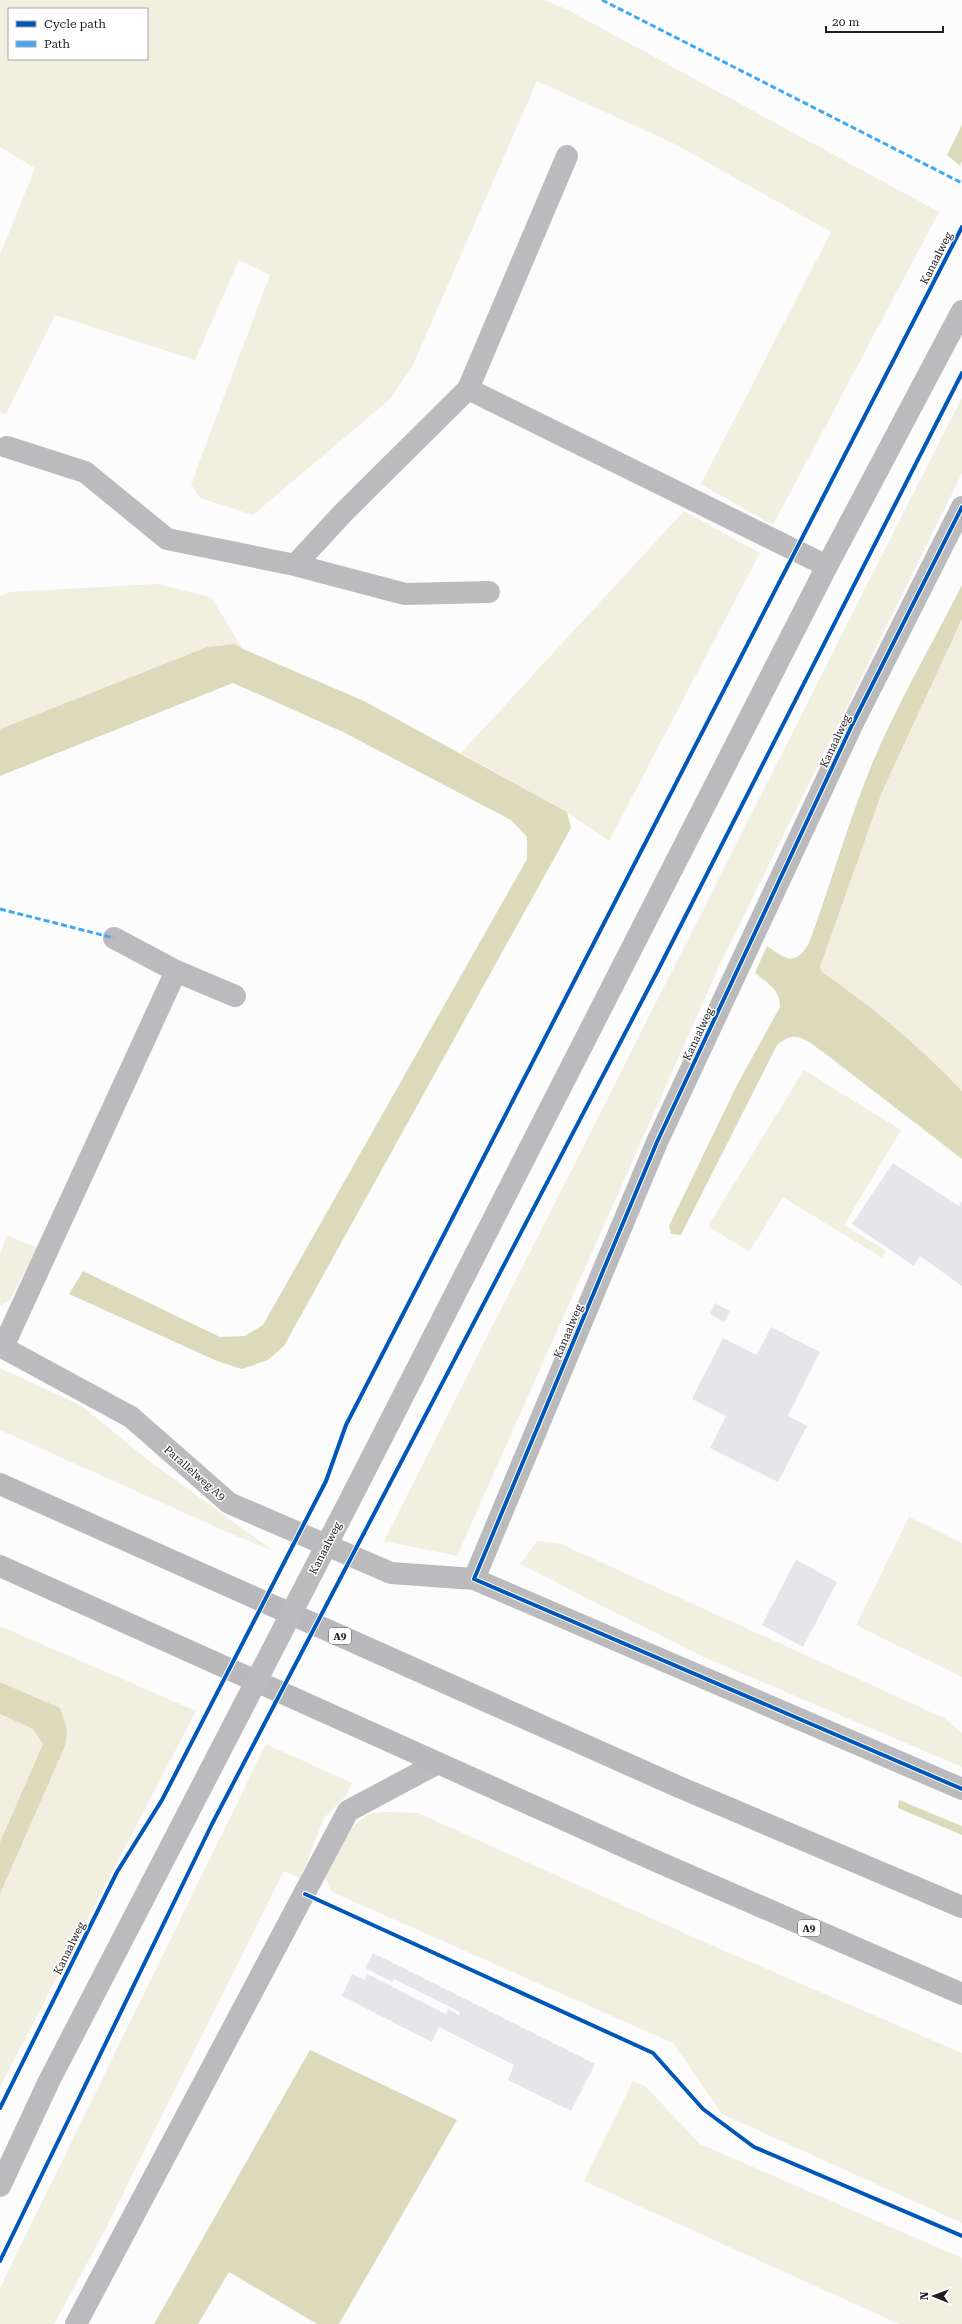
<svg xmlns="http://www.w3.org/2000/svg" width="962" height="2324" font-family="'Roboto Serif',serif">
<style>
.green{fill:#f0efe0;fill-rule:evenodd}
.water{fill:#dddabc}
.building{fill:#e5e5ea}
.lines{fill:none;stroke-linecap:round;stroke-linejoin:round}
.minor{stroke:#bbbbbe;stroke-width:22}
.highway{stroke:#b9b9bc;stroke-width:22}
.minor-bridge{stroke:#bbbbbe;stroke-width:22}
.quiet{stroke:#3fa9f5;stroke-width:3;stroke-dasharray:6 3;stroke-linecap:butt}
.cycleway-casing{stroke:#fff;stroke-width:6}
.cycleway{stroke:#0057b8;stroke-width:4}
.labels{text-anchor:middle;stroke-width:3;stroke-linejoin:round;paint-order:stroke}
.shield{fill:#fff;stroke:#626266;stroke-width:1}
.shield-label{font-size:10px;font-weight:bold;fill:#1e1e24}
.street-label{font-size:11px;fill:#1e1e24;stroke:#fff}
</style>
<rect width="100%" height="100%" fill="#fcfcfd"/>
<path class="green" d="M0,0H544L568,10L939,212L773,525L701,484L831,232L675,144L537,81L412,367L390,399L253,515L200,498L191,484L270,275L239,260L195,360L55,315L6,414L0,412V255L35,168L0,147ZM9,9H147V59H9Z
M962,397V473L720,964L457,1556L384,1541Z
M684,511L760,553L609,841L567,812L461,753Z
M157,584L211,597L243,649L235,644L207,647L0,729V596L9,592Z
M962,619V1091C918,1046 874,1008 822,972L820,967L882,792Z
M804,1070L901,1130L844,1225L886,1251L882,1258L783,1197L749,1252L708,1226Z
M7,1235L37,1248L10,1300L0,1306V1254Z
M0,1368L82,1406L149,1461L275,1552L236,1536L0,1430Z
M909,1517L962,1543V1677L856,1625Z
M537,1541L561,1544L944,1718L962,1733V1767L699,1655L520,1564Z
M0,1626L196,1711L0,2087V1894L65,1746L60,1708L0,1682Z
M0,1714L33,1729L43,1744L0,1842Z
M266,1744L352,1783L346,1796L324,1818L300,1878L284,1871L104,2232L54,2324H0V2288Z
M418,1813L704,1942L962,2053V2223L722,2114L673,2043L332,1892L325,1878C334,1854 347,1825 371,1814C380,1810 407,1813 418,1813Z
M633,2081L645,2086L700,2144L962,2258V2324H899L584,2181Z"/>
<path class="water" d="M962,125V161L960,166L947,155Z
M962,585V619L882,792L820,967L822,972C874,1008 918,1045 962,1091V1159L823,1052C806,1040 796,1029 777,1045L681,1235L671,1234L669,1226L737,1085L780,1007C780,989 768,984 755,973L767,946C785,958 795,968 809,943C831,884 848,822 872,764C898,702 932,644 962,585Z
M235,644L243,649L364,701L567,812L571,828L284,1346L268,1360L242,1369L217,1361L69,1294L83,1271L220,1337L245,1336L263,1325L527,859V837L511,820L343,732L233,683L0,776V729L207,647Z
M0,1682L60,1708L67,1729L65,1746L0,1894V1842L43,1744L33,1729L0,1714Z
M899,1800L962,1826V1835L898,1808Z
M310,2050L457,2120L339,2324H317L229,2272L198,2324H154Z"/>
<path class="building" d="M893,1163L959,1206L962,1201V1286L920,1256L914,1266L852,1224Z
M715,1303L730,1311L724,1322L710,1314Z
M771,1327L820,1352L788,1416L807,1426L778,1482L710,1448L726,1416L692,1399L723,1338L757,1355Z
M796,1560L837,1582L803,1647L762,1625Z
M373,1953L595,2064L571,2111L508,2080L514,2065L439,2027L432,2042L342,1996L352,1974L365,1980L367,1974L446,2014L448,2009L459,2015L460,2012L394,1979L392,1982L365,1968Z"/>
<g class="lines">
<path class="minor" d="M567,156L468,389L827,566
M7,447L85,472L167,539L295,565L343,513L468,389
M295,565L405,594L489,592
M176,971L235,996
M0,1346L131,1417L229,1503L391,1573L474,1579L962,1789
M3,1347L176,971L114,938
M354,1492L827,566L962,311
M474,1579L657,1142L852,725L962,507
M0,2186L49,2081L188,1813
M76,2324L348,1811L438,1763"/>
<path class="highway" d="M0,1484L679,1787L962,1907
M0,1566L656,1861L962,1994"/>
<path class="minor-bridge" d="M188,1813L354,1492"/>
<path class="quiet" d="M602,0L962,183
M0,909L114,938"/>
<defs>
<path id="cycleway" d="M962,507L852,725L657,1142L474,1579L962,1789
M305,1894L653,2053L703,2109L754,2147L962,2236
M0,2108L117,1872L162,1800L326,1481L346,1425L962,227
M0,2261L212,1824L657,972L962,373"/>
</defs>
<use href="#cycleway" class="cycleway-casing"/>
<use href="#cycleway" class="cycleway"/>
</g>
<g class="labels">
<g class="shield">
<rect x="329" y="1628" width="22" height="16" rx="3"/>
<rect x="798" y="1920" width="22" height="16" rx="3"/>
</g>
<g class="shield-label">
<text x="340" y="1640">A9</text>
<text x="809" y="1932">A9</text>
</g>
<g class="street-label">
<text transform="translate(936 258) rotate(-63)" y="4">Kanaalweg</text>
<text transform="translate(835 741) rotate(-65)" y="4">Kanaalweg</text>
<text transform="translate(698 1034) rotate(-65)" y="4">Kanaalweg</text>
<text transform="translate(568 1331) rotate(-67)" y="4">Kanaalweg</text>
<text transform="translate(195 1473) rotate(41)" y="4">Parallelweg A9</text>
<text transform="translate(325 1548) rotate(-63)" y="4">Kanaalweg</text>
<text transform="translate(69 1948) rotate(-64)" y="4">Kanaalweg</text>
</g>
</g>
<rect x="8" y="8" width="140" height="52" fill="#ffffff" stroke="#a5a5a7"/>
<rect x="16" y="21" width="20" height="6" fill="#0057b8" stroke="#a5a5a7"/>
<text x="44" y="28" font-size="12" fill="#1e1e24">Cycle path</text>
<rect x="16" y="41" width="20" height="6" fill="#3fa9f5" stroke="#a5a5a7"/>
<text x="44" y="48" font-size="12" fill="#1e1e24">Path</text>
<g transform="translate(934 2296) rotate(271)" stroke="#ffffff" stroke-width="3" paint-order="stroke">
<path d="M0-3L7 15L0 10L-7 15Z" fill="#1e1e24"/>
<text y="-6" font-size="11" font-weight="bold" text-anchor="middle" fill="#1e1e24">N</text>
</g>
<path d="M826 26v6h117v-6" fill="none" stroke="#1e1e24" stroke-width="2"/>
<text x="832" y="26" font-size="12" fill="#1e1e24" stroke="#ffffff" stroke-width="3" paint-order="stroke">20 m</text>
</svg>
